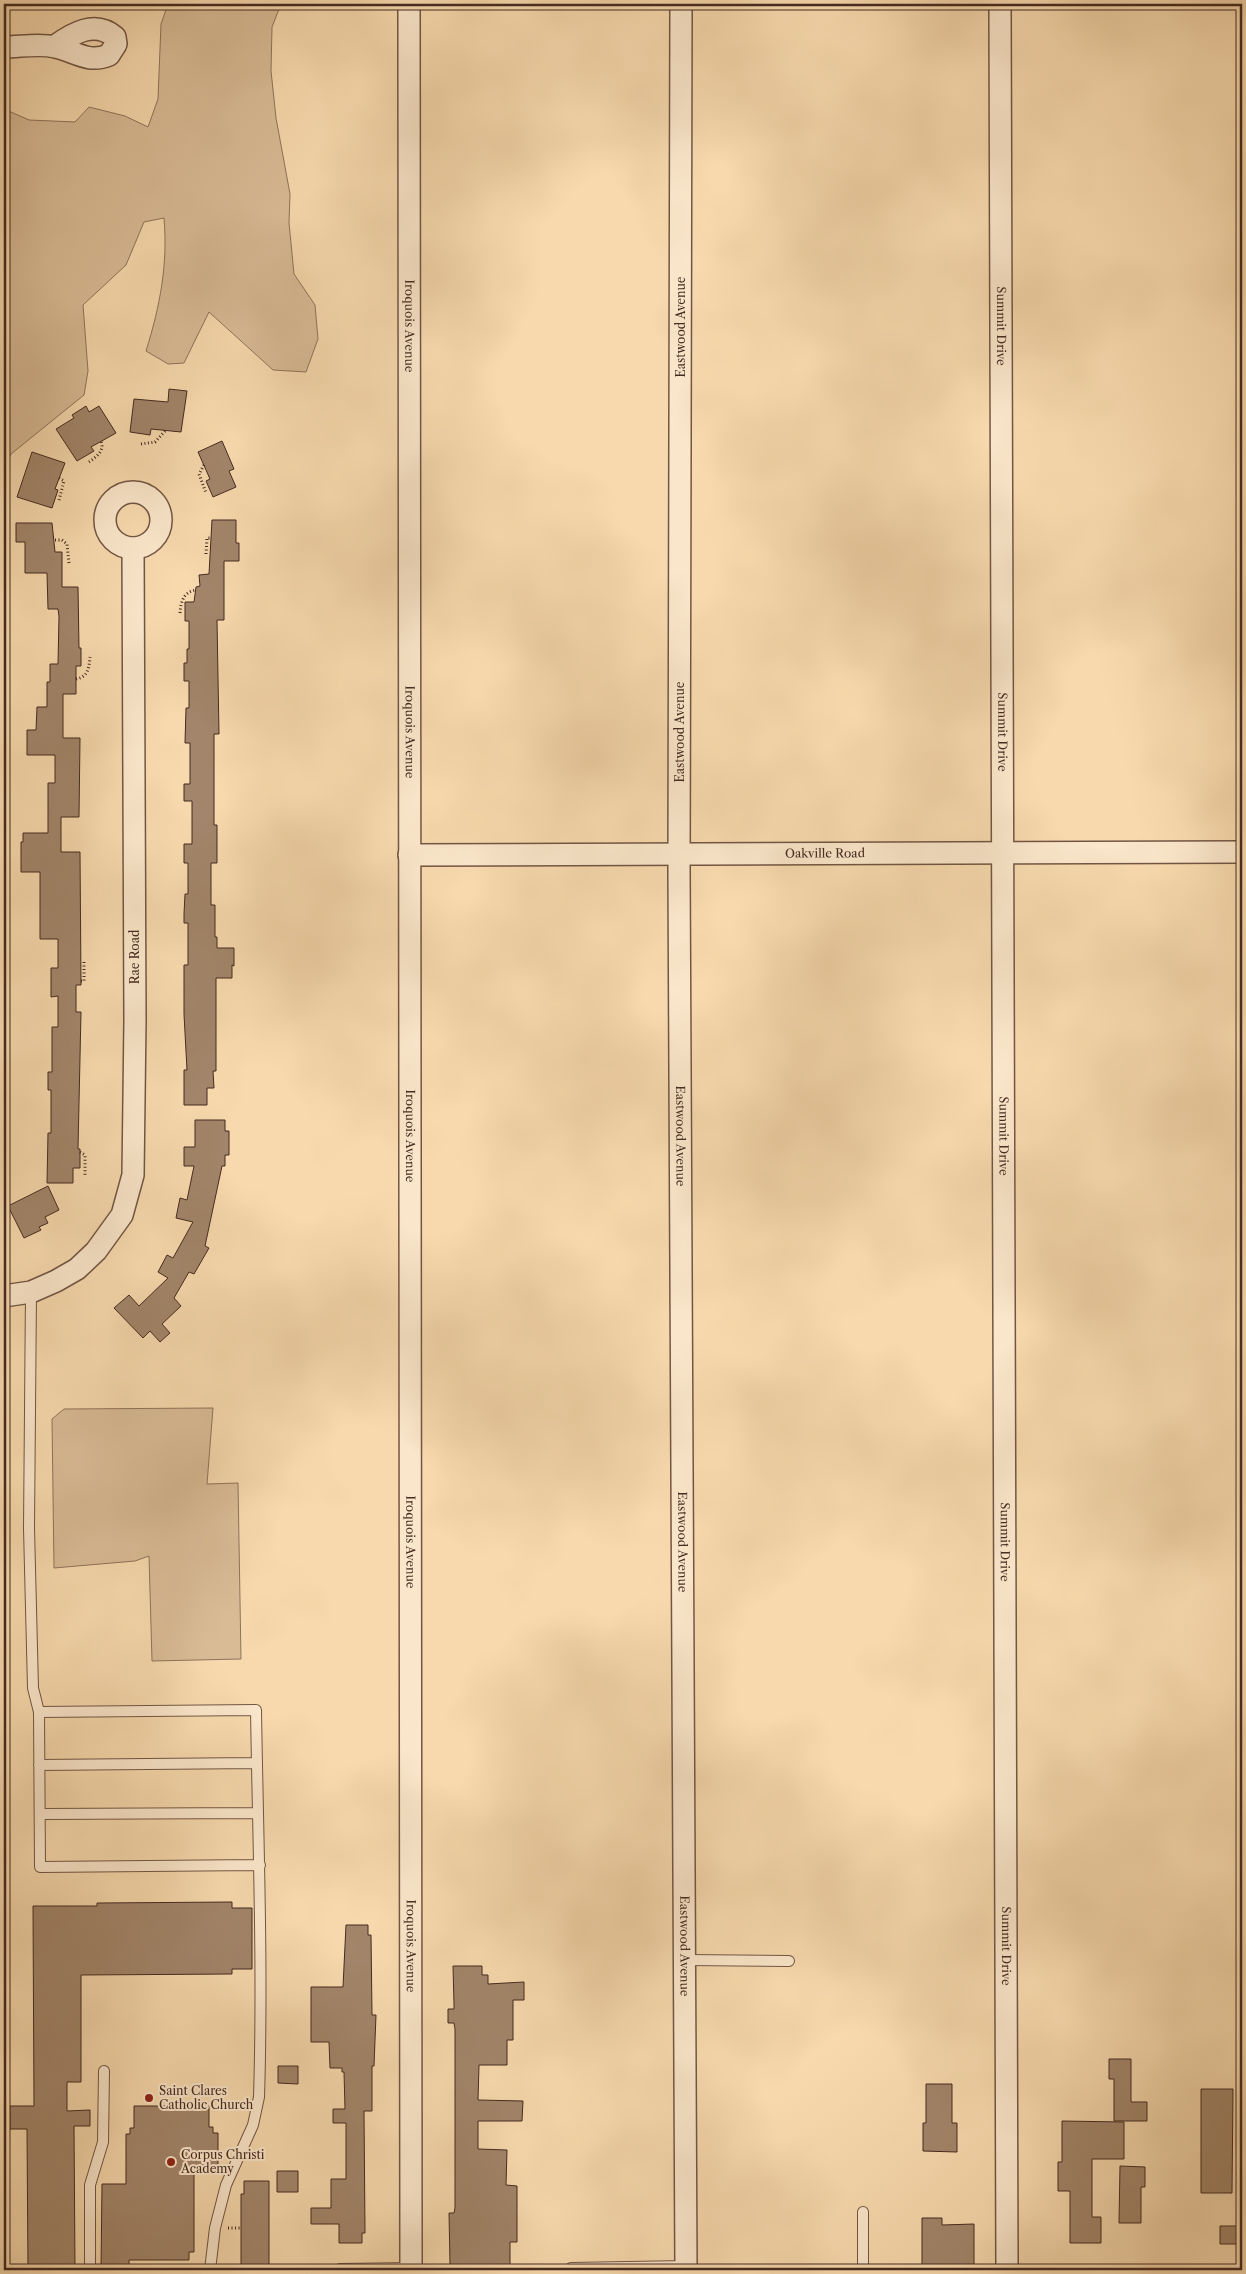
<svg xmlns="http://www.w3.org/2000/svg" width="1246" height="2274" font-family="'Libre Caslon Text',serif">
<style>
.green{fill:#d9bb95;stroke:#8f735b}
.building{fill:#a2856a;stroke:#452b21}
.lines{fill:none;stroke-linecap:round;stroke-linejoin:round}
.service-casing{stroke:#725644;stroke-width:12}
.minor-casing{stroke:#725644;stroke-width:24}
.path{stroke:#452b21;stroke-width:3;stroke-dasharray:1 2.5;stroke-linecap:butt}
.service{stroke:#fae6ca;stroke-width:10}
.minor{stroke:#fae6ca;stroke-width:21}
.poi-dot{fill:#8f2418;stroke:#fae6ca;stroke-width:2}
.labels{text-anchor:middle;stroke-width:4;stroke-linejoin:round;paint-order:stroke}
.street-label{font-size:12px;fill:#452b21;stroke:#fae6ca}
.poi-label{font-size:12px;fill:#452b21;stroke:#fae6ca;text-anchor:start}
</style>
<rect width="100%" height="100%" fill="#f7d9ad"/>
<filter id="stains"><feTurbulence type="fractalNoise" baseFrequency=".004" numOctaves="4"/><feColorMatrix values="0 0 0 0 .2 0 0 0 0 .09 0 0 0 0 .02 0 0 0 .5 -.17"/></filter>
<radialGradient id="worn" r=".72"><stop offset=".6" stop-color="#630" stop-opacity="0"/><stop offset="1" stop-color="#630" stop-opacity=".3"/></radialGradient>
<path class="green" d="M168,4H281L272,27L271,71L276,118L290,194L289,223L294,274L315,305L318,339L306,372L273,370L209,312L184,363L168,364L146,351C160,306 168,265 164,218L144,222L126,265L83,305L88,371L84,395L11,454L4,467V109L29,120L75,122L89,107L125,116L148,127L158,99L161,24Z
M213,1408L207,1484L238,1483L241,1659L152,1661L149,1556L135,1561L54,1568L52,1419L64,1409Z"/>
<path class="building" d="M169,389L187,391L181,432L151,429L150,435L130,432L134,399L168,402Z
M86,406L89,412L99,406L116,433L91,447L94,451L77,461L56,429L74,418L72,415Z
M222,441L234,469L229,471L236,487L213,497L206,481L210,479L198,452Z
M32,452L65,463L55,489L58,490L52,508L17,497Z
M212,520H236V543H239V561H224V620H217L219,734H214V825H217V863H211V905H215V937H217V948H234V966L232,965V978H216V1071H213L214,1088H207V1105H184V1070H187L184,1014V965H188V923H184V914L185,894H188V863H184V844H192V801H184V784H190V743H185L186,708H189V681H184V663H187V649H189V621H185V602H194L196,587L200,586L199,575L209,574Z
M16,523H52L55,552H62V587H78L79,648H81V666H76V694H63V738H80L79,817H61V852H80L81,985H76V1012H81L78,1149H80V1168H73V1183H47L48,1133H51V1090H48V1072H52V1027H58V996L51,997V968H58V939H40V872H21V842H23V833H48V783H55V755H27V730H36L37,707H47V682H50V664H58L59,616L58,609H48L47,573H25V542H16Z
M195,1120H225V1131H229V1155H225V1166H222L205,1246L209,1248L194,1274L189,1272L174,1298L181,1306L162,1324L170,1333L160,1342L150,1331L143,1338L114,1308L129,1295L139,1306L168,1278L158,1272L167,1255L173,1258L193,1222L176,1218L180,1198L187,1200L194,1166H184V1147H195Z
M48,1186L59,1210L45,1217L48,1223L39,1227L41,1230L24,1238L8,1206Z
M232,1902V1908H252V1969H232V1974L81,1975V2082H67V2111L90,2110V2126H74L75,2270H28L27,2129H10V2106H34L33,1906H97V1903Z
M346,1925H368V1935H371L372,2015H376L374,2066H372V2111H364L365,2233H362V2243H339V2224H311V2208H331V2179H346V2123H333V2109H345L344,2072H342V2068H330L329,2042H311V1987H343Z
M453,1966H482V1975H488V1984L524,1982V2000H513V2040H507V2065H479L478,2100L523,2101L522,2121H478V2149L507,2150L506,2185L517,2186V2242H510V2270H491V2265H450L449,2213H454L455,2208V2029L454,2023H448V2009H454V2005Z
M1109,2059H1131V2102H1147V2121H1114V2079H1109Z
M278,2066H298V2084L278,2083Z
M926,2084H952V2123H957V2152L923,2151V2123H926Z
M1201,2089H1233L1232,2193H1201Z
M134,2106H209V2127H213V2133H218V2166H214V2171H194V2252H189V2260H129V2270H101L102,2184H126V2134H130V2128H134Z
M1062,2121L1124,2122V2159H1092V2217H1101V2243H1070V2191H1058V2162H1062Z
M1120,2166L1145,2167V2187H1141V2223H1119Z
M277,2171H298V2192H277Z
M244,2181H269V2270H241V2194H244Z
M922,2218H942V2225L974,2224V2270H922Z
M1220,2226H1242V2244H1220Z"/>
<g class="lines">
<defs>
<path id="service" d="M31,1292L29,1528L33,1688L39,1712
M39,1765L257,1763
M40,1814L257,1813
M685,1960L789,1961
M340,2269L411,2268
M90,2270V2185L103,2142L104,2071
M210,2270L215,2228L226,2185L253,2125L259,2097C263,1968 258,1839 256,1710L39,1712L40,1867L260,1865
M571,2270V2268L686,2266
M863,2270V2212"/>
<g id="minor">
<path id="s1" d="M409,4L411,2270"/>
<path id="s2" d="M681,4L679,869L686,2270"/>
<path id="s3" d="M1000,4L1007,2270"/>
<path d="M4,47C20,47 40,43 55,47C75,51 88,64 109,55L116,44L115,37C95,20 73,33 55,46"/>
<circle cx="133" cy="520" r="28"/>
<path id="s4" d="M409,855L1242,852"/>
<path d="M4,1296L31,1292L56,1281L77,1269L96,1251L122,1215L133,1175L135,1020L133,548"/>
</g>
</defs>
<use href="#service" class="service-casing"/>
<use href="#minor" class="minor-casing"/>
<path class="path" d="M141,444L155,442L166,430
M89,462C96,457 105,451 101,441
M204,465L199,474L206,493
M59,478L64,481L59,500
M55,540H62L67,544L69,563
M206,554L207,538H212
M180,613C181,602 183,592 196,590
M76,679C88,677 89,668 90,657
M81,981H84V960
M80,1152L85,1155V1175
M228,2228H241"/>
<use href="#service" class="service"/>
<use href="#minor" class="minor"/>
</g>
<g class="poi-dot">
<circle cx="149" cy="2098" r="5"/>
<circle cx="171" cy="2162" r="5"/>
</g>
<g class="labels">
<g class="street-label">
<text dy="4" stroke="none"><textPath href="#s1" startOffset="322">Iroquois Avenue</textPath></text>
<text transform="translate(681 327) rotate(-90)" y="4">Eastwood Avenue</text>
<text dy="4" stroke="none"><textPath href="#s3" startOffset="322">Summit Drive</textPath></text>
<text dy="4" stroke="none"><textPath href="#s1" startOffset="728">Iroquois Avenue</textPath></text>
<text transform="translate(680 732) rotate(-90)" y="4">Eastwood Avenue</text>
<text dy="4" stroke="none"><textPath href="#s3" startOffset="728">Summit Drive</textPath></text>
<text dy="4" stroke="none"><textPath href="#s4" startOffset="416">Oakville Road</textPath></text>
<text transform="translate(135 957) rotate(-90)" y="4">Rae Road</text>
<text dy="4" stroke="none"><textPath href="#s1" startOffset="1132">Iroquois Avenue</textPath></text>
<text dy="4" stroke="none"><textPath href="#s2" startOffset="1132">Eastwood Avenue</textPath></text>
<text dy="4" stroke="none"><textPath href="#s3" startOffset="1132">Summit Drive</textPath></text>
<text dy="4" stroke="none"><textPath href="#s1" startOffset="1538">Iroquois Avenue</textPath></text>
<text dy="4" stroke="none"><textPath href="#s2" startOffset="1538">Eastwood Avenue</textPath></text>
<text dy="4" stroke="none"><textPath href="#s3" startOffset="1538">Summit Drive</textPath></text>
<text dy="4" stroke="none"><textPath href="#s1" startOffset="1942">Iroquois Avenue</textPath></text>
<text dy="4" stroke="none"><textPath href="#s2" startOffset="1942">Eastwood Avenue</textPath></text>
<text dy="4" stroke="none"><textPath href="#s3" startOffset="1942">Summit Drive</textPath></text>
</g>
<g class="poi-label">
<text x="159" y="2095">Saint Clares<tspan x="159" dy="14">Catholic Church</tspan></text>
<text x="181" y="2159">Corpus Christi<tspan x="181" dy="14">Academy</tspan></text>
</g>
</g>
<rect width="1246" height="2274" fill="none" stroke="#f7d9ad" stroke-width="20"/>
<rect x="5" y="5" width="1236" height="2264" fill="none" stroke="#452b21" stroke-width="2.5"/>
<rect x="10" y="10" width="1226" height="2254" fill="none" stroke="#452b21"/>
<rect width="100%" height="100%" filter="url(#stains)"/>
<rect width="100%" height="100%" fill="url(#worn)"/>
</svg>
